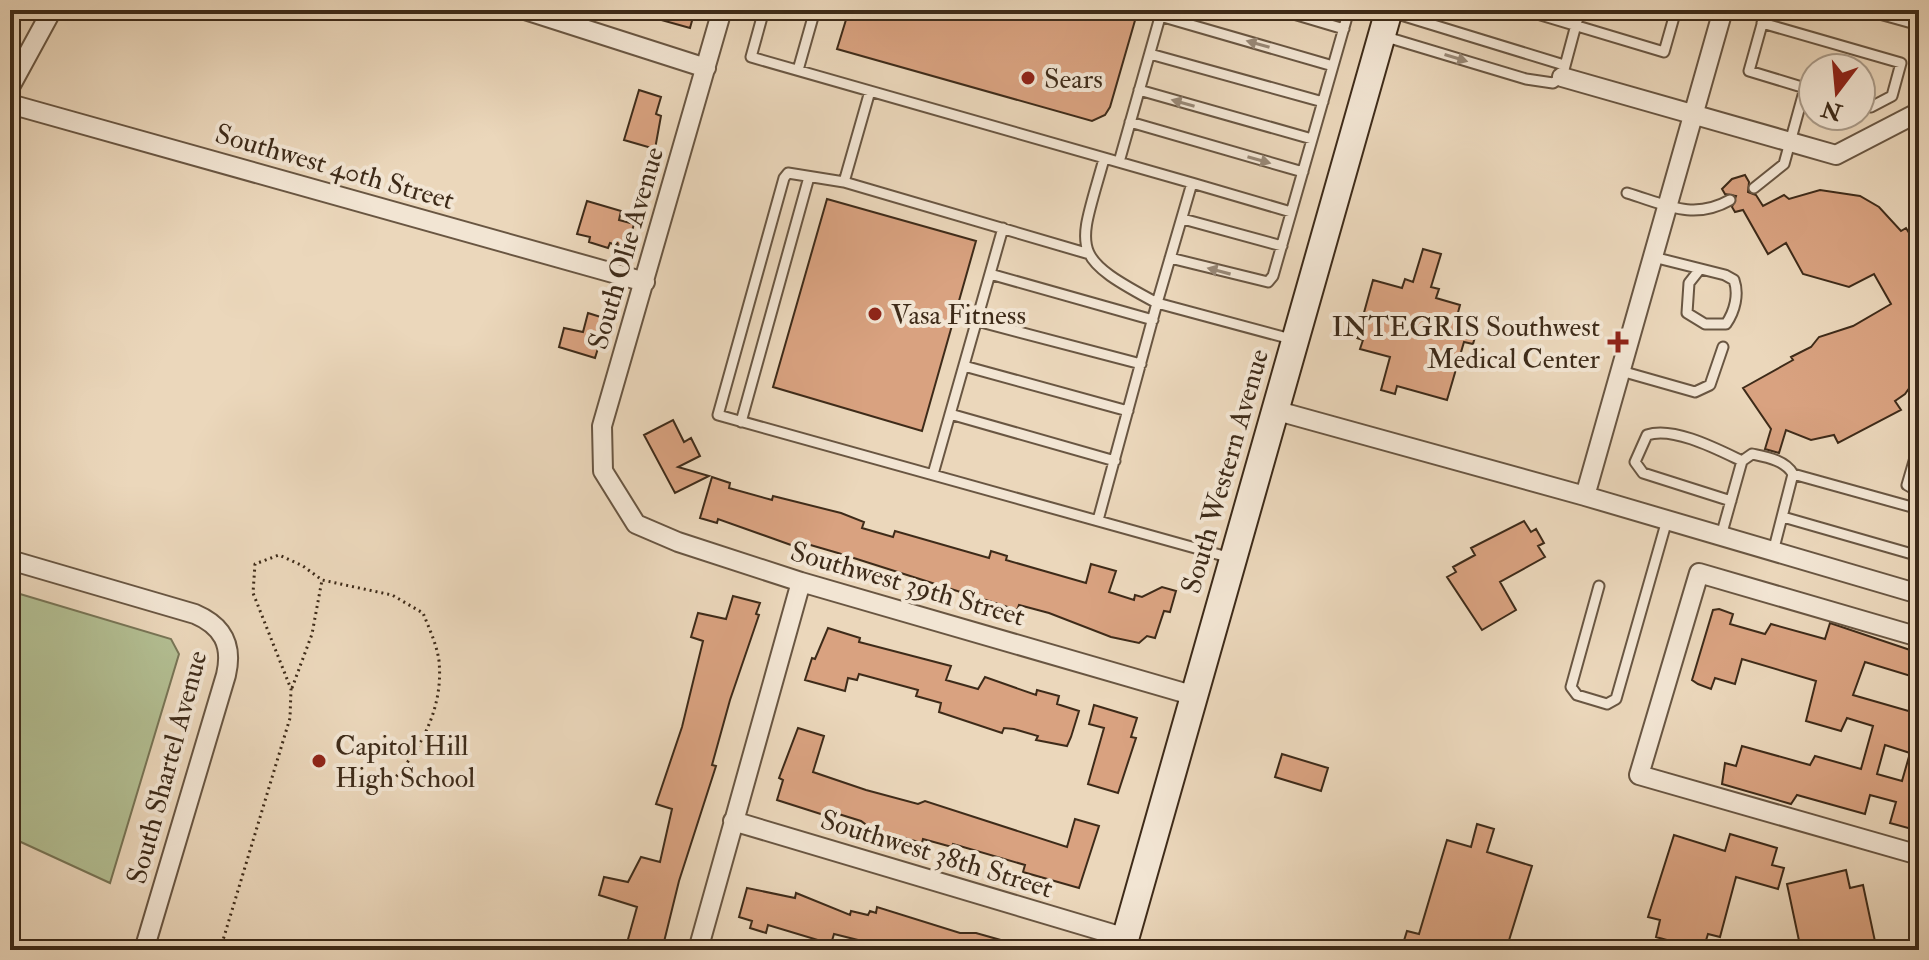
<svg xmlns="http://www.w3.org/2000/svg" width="1929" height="960" font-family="'IM FELL Double Pica',serif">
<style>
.pitch{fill:#b3bf93;stroke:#787556;stroke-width:2}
.building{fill:#d9a280;stroke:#3e2b19;stroke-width:2;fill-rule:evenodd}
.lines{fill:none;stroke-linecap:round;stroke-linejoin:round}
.service-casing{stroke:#695642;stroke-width:13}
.minor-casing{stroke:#695642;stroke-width:22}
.secondary-casing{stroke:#3e2b19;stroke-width:30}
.path{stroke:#3e2b19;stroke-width:3;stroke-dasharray:2 4;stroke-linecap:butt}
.service{stroke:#f2e5d3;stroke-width:9}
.minor{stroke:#f2e5d3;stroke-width:18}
.secondary{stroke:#f2e5d3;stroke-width:26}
.oneway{fill:#988876}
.poi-dot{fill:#8f2418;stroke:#f2e5d3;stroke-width:3}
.labels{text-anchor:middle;stroke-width:8;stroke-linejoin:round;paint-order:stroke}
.poi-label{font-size:28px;fill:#3e2b19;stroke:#f2e5d3;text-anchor:start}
.street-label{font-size:28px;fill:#3e2b19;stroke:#f2e5d3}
</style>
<rect width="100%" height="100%" fill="#ebd7bb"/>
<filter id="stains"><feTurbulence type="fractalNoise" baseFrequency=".0025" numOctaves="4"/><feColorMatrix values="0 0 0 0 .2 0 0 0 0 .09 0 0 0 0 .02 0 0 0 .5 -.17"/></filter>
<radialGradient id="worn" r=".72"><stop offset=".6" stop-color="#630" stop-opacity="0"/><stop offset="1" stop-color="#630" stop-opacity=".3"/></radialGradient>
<path class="pitch" d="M10,591L171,639L179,654L110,883L10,837Z"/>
<path class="building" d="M641,10H695L690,28L640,14Z
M849,10H1138L1110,107L1105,115L1092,121L837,49Z
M639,90L661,97L656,114L661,116L655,149L624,140Z
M1745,175L1749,182L1748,192L1756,195L1763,206L1784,195L1789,199L1820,190L1860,196L1879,207L1901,231L1906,228L1919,249V345L1910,350L1915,380L1905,394L1895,401L1901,410L1838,443L1834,435L1811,440L1786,430L1779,453L1765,449L1771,429L1743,388L1793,360L1791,357L1811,347L1819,337L1853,326L1891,304L1874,274L1849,287L1803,274L1786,243L1768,254L1743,210L1735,212L1732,207L1736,196L1725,194L1722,189L1732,179Z
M827,199L976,241L922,431L773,387Z
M587,201L621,211L619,220L634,224L627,248L610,243L608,248L589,242L590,237L577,234Z
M1423,249L1441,254L1431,287L1439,289L1436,298L1460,305L1455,324L1477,330L1473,344L1464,342L1447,400L1397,386L1395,394L1381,390L1390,357L1360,349L1363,340L1357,338L1373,280L1402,288L1405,279L1413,282Z
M588,313L607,319L595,358L559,347L564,328L583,332Z
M673,420L684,442L691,438L700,456L678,467L709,476L675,493L644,435Z
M712,477L730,483L729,488L772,500L773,496L841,513L864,522L862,528L893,537L895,531L989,558L991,551L1007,556L1006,560L1086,583L1091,564L1116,571L1109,592L1134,600L1135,595L1142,597L1162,587L1176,591L1170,612L1164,611L1155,638L1147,636L1139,643L1111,637L1049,613L1019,605L1017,610L838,553L807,544L805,549L791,545L718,519L717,523L700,518Z
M1524,521L1531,532L1536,529L1544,543L1538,546L1545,557L1500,582L1516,610L1482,630L1447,577L1456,572L1453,567L1475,555L1471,548Z
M733,596L760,603L756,614L759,615L730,700L712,765L716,766L679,881L662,950H625L637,907L599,895L604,877L628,882L641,857L660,862L672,809L656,804L682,727L703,641L691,637L698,613L726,619Z
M1719,609L1733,614L1730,624L1765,634L1771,624L1825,639L1830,623L1919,653L1914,677L1865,662L1853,695L1919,714V831L1890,823L1896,802L1870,795L1865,814L1797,795L1791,804L1722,784L1725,763L1736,766L1742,746L1810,765L1815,756L1861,769L1873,726L1847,718L1841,731L1806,721L1816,681L1742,659L1735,684L1715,678L1711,689L1698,684L1692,680L1713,610ZM1885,745L1910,753L1902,781L1877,774Z
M828,628L860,638L859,642L951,666L946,680L978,689L985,677L1036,695L1037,690L1059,696L1057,704L1079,711L1071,737L1067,746L1036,740L1038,736L1014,729L1004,728L1002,733L939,712L941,703L916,696L918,690L859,674L857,680L848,678L845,691L805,680L812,658L815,659Z
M1094,705L1137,718L1131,737L1136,738L1118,793L1088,784L1104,728L1089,724Z
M798,728L824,736L813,772L866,790L918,804L925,801L1067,847L1075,819L1099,826L1079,888L1023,872L1025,865L953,844L952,847L923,839L922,843L872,829L861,821L829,811L827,816L777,800L783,780L779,778Z
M1282,754L1328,768L1321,791L1275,777Z
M1477,824L1494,829L1487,852L1532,866L1506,950H1401L1407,931L1419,934L1447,840L1471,847Z
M1730,834L1777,848L1772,865L1784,868L1778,889L1736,877L1720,937L1708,934L1703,950L1656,937L1660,920L1648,917L1674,835L1725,851Z
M1846,870L1850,888L1863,885L1876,946L1865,950H1801L1787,884Z
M747,888L795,898L796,893L850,915L851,911L868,915L870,911L876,913L877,907L960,933H976L1022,946L1021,950H898L834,934L831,944L768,925L766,933L750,928L752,921L739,917Z"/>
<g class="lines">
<defs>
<path id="service" d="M764,10L751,57L1192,183L1157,303L1291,339
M1280,10L1344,29
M1524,10L1664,52L1676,10
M1865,10L1919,25
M1391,12L1564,65
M1160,16L1333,66
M1762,23L1901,63L1892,96L1871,107L1861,104
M1383,36L1526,79L1553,83L1562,77L1580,10
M1150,54L1323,102
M798,70L815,10
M1139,90L1312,139
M870,91L844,182L788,173L784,178L718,415L1231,558
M1130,122L1303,172
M1119,162L1162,10
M844,182L1086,253
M1192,183L1291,212
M1754,188L1784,164L1805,88L1749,71L1766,10
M1627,193C1664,204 1693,221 1730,200
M1183,219L1282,246
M1653,257L1725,275L1734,280C1739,294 1735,311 1726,324H1705L1687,313L1689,283L1700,269
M1170,258L1268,282L1273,276L1349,10
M990,274L1153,320
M977,321L1141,364
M964,366L1128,411
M1621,371L1695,392L1710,385L1723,347
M950,414L1115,461
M741,422L809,177
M1919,444L1907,485L1919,492
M933,474L1003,228
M1793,474L1919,509
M1731,501L1643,473L1635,462L1647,435C1673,426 1717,449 1742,461
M1783,517L1919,556
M1098,520L1157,303C1067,255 1078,252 1104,159
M1721,536L1742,461L1752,454C1766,457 1785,460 1793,474L1773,552
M1599,586L1571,687L1577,695L1607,704L1616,699L1667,520"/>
<path id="minor" d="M525,10L706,68
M722,10L602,426L603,471L636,524L678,542L801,582L1195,696
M1562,77L1836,155L1919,112
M10,87L52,10
M10,104L645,282
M1274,410L1585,496L1723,10
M1585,496L1919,594
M10,560L195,614C223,626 233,645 226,675L144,950
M1919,637L1699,573L1639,775L1919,855
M733,821L1126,938
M698,950L801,582"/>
<path id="secondary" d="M1122,950L1389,10"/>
</defs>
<use href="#service" class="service-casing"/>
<use href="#minor" class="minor-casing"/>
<use href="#secondary" class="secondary-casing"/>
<path class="path" d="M292,688L312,634L322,580
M220,950L290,718L291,689L253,593L255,564L279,555L303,566L322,580L392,595L423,613C429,628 437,645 439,661C444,712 417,756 383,791"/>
<use href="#service" class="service"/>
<use href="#minor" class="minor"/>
<use href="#secondary" class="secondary"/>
</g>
<defs><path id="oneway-solid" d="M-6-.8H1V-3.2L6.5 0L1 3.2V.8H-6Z" transform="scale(2)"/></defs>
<g class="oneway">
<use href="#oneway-solid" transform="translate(1258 44) rotate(-164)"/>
<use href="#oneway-solid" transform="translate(1456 58) rotate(17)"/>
<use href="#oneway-solid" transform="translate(1183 103) rotate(-164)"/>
<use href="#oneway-solid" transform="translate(1259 160) rotate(16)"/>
<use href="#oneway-solid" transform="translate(1219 271) rotate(-165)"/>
</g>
<g class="poi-dot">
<circle cx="1028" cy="78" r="8"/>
<circle cx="875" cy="314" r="8"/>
<path d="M1614 330h8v8h8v8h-8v8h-8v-8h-8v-8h8z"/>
<circle cx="319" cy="761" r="8"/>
</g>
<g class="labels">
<g class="poi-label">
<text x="1044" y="88">Sears</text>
<text x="891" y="324">Vasa Fitness</text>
<text x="1600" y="336" text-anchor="end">INTEGRIS Southwest<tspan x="1600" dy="32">Medical Center</tspan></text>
<text x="335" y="755">Capitol Hill<tspan x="335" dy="32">High School</tspan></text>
</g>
<g class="street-label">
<text transform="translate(335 166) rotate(16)" y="10">Southwest 40th Street</text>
<text transform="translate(625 248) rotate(-74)" y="10">South Olie Avenue</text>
<text transform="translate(1224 471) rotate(-74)" y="10">South Western Avenue</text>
<text transform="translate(908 583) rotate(16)" y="10">Southwest 39th Street</text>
<text transform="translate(166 767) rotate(-75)" y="10">South Shartel Avenue</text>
<text transform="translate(937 853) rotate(17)" y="10">Southwest 38th Street</text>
</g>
</g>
<rect width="1929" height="960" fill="none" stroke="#ebd7bb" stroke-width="40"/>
<rect x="12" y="12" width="1905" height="936" fill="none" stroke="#3e2b19" stroke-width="4"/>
<rect x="20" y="20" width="1889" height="920" fill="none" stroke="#3e2b19" stroke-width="2"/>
<g transform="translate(1837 92) rotate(196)"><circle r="38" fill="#f2e5d3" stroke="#aa9b89" stroke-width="2"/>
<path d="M0-6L14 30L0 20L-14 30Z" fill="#8f2418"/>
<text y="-12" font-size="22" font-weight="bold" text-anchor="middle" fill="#3e2b19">N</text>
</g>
<rect width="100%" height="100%" filter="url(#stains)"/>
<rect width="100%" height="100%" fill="url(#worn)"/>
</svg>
